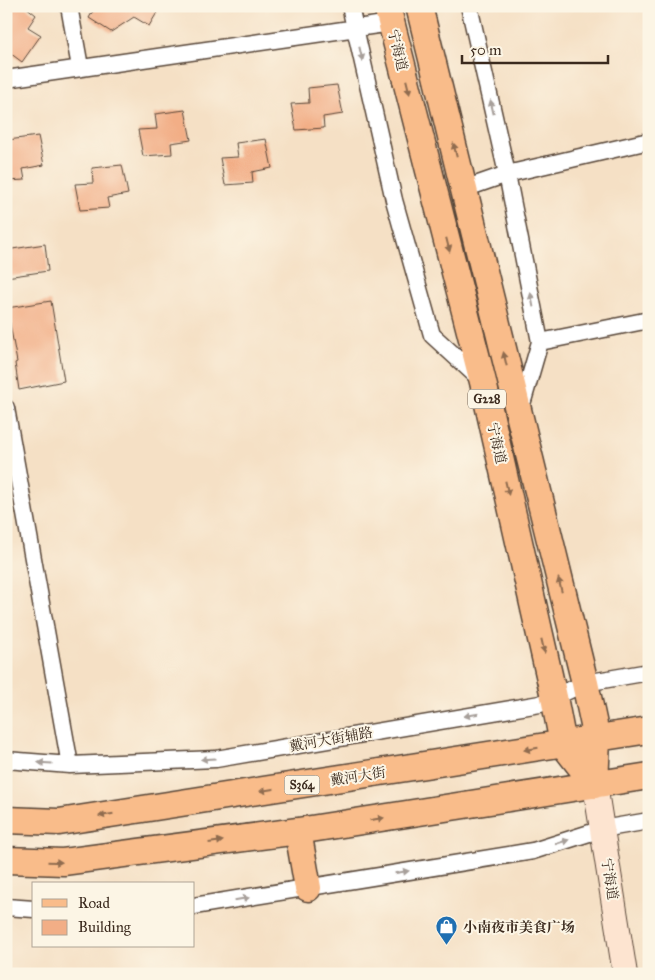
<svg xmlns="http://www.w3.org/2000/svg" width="655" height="980" font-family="'IM FELL Great Primer','Noto Serif SC',serif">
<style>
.building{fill:#f2ae86}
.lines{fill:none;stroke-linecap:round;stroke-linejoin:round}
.street-casing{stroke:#574537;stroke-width:19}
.secondary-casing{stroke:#574537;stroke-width:26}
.primary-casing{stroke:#574537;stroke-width:29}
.street{stroke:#fff;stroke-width:16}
.secondary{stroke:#fde4d0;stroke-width:24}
.primary{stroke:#f9bc8a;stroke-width:26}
.oneway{fill:#a79f9a}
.oneway2{fill:#906c4f}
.labels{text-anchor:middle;stroke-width:4;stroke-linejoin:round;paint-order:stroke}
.shield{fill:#fcf5e5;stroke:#75675a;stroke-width:1}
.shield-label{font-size:12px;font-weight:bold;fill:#3b2a1e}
.street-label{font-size:14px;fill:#3b2a1e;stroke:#fcf5e5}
.poi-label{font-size:14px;font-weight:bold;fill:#3b2a1e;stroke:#fcf5e5;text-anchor:start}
</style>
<rect width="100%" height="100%" fill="#fcf5e5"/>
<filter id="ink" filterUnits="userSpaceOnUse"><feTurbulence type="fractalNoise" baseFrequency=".02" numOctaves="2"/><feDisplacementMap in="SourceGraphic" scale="10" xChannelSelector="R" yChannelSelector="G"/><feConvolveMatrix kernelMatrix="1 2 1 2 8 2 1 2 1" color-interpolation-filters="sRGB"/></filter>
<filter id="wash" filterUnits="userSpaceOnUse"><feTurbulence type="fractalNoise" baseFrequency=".0096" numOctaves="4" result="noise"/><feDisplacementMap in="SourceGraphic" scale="20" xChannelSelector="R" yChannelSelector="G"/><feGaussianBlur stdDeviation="1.12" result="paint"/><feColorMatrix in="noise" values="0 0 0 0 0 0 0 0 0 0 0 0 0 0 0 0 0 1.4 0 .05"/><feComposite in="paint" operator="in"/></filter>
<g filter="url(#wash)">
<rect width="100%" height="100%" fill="#f5e0c5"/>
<g id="blocks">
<path class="building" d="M6,6H25L36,15L28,27L41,35L22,62L6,50Z
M96,6H161L149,26L134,17L111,32L89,18Z
M337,85L343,114L323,117L324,128L296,130L291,104L309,103L308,88Z
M185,110L191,140L171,143L172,154L143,156L138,130L157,129L155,114Z
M38,136L44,165L23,169L25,180L6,181V154L10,153L8,140Z
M266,139L272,168L252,172L253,183L225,185L220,158L238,157L236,143Z
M122,165L128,194L107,198L109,208L80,210L75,184L93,183L92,168Z
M45,244L48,271L6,277V250Z
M51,301L64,381L19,390L15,363L17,362L7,308Z"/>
</g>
</g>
<g filter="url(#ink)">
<use href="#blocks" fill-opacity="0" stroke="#574537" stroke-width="1"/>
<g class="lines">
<defs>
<path id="street" d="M69,6L80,67
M350,6L394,200L432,335L481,380
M469,6L507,174L540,342L520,411
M6,79L391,23
M464,189L507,174L649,141
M540,342L649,320
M6,408L70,765
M6,760L70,765L216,759L540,704L585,683L649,672
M194,906L533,851L602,829L649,821
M6,907L34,909"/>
<path id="secondary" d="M595,785L625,974"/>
<path id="primary" d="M387,6L483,382L554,697L563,744L595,785
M419,6L585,683L597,739L595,785
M6,820L59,822L649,730
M298,831L308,888
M6,860L63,862L298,831L649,776"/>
</defs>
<use href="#street" class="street-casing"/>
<use href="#secondary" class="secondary-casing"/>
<use href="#primary" class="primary-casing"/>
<use href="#street" class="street"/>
<use href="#secondary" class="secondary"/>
<use href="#primary" class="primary"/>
</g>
<defs><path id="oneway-solid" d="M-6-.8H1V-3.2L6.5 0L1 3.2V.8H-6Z" transform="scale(1.25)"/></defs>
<g class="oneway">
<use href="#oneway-solid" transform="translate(361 54) rotate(77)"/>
<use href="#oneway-solid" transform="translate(492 107) rotate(-103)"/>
<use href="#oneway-solid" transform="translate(532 300) rotate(-101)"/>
<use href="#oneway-solid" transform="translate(471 715) rotate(170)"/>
<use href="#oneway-solid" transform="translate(208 759) rotate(177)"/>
<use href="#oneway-solid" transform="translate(45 763) rotate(-176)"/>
<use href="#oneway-solid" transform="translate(562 842) rotate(-17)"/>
<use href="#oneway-solid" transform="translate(402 872) rotate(-9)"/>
<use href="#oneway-solid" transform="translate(242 899) rotate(-9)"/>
</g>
<g class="oneway2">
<use href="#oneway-solid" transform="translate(408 87) rotate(76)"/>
<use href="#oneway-solid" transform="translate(455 150) rotate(-104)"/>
<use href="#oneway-solid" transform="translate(448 245) rotate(76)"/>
<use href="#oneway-solid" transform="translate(505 359) rotate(-103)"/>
<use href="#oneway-solid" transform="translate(507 488) rotate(77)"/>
<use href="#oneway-solid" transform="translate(560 585) rotate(-104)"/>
<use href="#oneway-solid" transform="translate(543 646) rotate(77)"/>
<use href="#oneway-solid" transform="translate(531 749) rotate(171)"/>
<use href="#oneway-solid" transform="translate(267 790) rotate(171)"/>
<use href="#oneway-solid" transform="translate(106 815) rotate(171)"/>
<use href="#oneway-solid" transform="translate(377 819) rotate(-9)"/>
<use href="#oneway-solid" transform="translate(216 842) rotate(-8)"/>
<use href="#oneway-solid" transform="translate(55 862) rotate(2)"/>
</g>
</g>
<defs>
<symbol id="shop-pin" viewBox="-11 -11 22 30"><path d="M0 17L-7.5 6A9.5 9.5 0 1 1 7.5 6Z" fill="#1f6fb2" stroke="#fcf5e5"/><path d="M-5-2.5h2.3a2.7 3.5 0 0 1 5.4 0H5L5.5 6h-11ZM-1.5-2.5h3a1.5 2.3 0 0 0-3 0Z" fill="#fff"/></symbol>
</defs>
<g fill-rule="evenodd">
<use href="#shop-pin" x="434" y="914" width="25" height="34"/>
</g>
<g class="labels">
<g class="shield">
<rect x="468" y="389.5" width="38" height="19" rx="4"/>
<rect x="284.5" y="775.5" width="35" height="19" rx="4"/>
</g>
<g class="shield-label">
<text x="487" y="403">G228</text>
<text x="302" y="789">S364</text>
</g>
<g class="street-label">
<text transform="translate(398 50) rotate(76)" y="5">宁海道</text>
<text transform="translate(497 443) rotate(77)" y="5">宁海道</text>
<text transform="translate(331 739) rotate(-10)" y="5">戴河大街辅路</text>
<text transform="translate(358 776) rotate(-9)" y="5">戴河大街</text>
<text transform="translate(610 879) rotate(81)" y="5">宁海道</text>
</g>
<g class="poi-label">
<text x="463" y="932">小南夜市美食广场</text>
</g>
</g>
<rect width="655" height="980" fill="none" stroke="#fcf5e5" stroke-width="25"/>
<rect x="32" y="882" width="162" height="65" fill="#fcf5e5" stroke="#afa495"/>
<rect x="42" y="899" width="25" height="8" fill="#f9bc8a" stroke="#afa495"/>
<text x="78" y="908" font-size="15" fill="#3b2a1e">Road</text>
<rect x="42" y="920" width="25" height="15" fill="#f2ae86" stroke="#afa495"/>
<text x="78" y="932" font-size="15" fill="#3b2a1e">Building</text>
<path d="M462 55v8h146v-8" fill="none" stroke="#3b2a1e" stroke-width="2.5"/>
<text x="470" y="55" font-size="15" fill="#3b2a1e" stroke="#fcf5e5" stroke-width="4" paint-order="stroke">50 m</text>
</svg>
